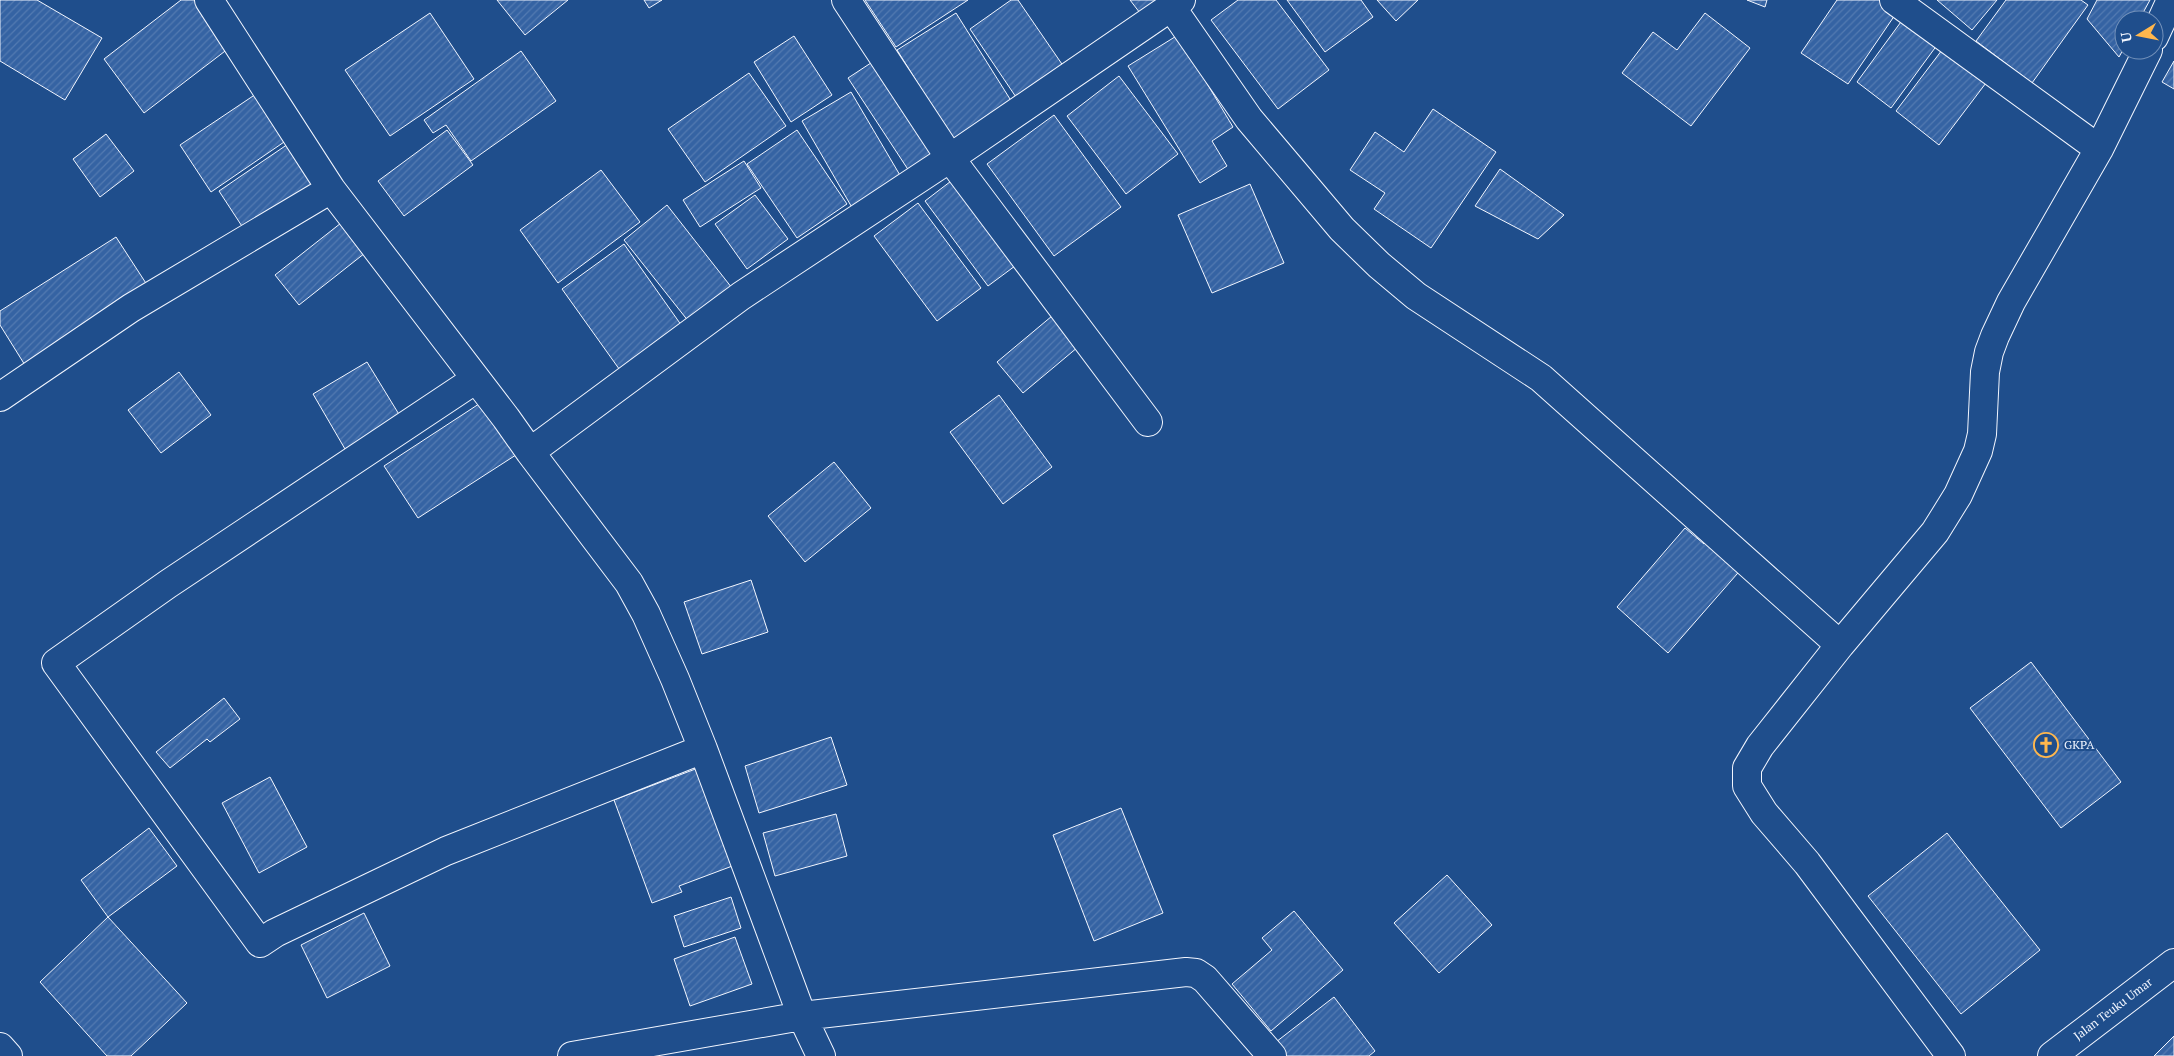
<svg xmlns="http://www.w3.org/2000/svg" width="2174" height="1056" font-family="'PT Serif',serif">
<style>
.building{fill:url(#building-hatch);stroke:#f2f6ff}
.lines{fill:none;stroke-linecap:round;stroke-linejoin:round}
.minor-casing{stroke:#f2f6ff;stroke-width:30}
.minor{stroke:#1f4e8c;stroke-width:28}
.labels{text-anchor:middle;stroke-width:4;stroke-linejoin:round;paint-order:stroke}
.poi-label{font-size:12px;fill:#f2f6ff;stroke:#1f4e8c;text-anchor:start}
.street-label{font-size:12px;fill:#f2f6ff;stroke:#1f4e8c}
</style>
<defs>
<pattern id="building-hatch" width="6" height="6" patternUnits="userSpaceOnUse" patternTransform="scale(1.25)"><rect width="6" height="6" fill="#3563a3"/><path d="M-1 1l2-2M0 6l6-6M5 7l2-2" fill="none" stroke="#537ab1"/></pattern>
</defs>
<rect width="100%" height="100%" fill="#1f4e8c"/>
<path class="building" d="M0,0H37L102,38L65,100L0,61Z
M181,0H199L233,45L144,113L104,59Z
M497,0H568L525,35Z
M644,0H662L649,8Z
M865,0H968L896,47Z
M1011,0H1018L1066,70L1020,103L970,29Z
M1130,0H1156L1140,13Z
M1238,0H1276L1329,70L1278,109L1211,20Z
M1287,0H1361L1373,17L1325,52Z
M1377,0H1418L1396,21Z
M1747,0H1767L1765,7Z
M1837,0H1879L1897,12L1848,84L1801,53Z
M1937,0H1997L1972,30Z
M2006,0H2081L2088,5L2032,83L1976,41Z
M2097,0H2150L2139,20H2124V48L2119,57L2087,19Z
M430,13L474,79L390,136L345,70Z
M956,13L1015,107L956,144L897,50Z
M1705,13L1750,48L1691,126L1622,73L1653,32L1677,50Z
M1906,15L1940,41L1891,108L1857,82Z
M1178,35L1233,127L1212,141L1227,166L1200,183L1128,66Z
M794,36L832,95L791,122L754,62Z
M1945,46L1989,79L1939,145L1896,111Z
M521,51L556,101L471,161L446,125L433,133L424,120Z
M880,57L941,150L909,171L848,78Z
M2174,61V89L2162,82Z
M749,73L786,126L705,182L668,129Z
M1119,76L1178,154L1126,194L1067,116Z
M851,92L904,182L854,211L802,121Z
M256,94L287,140L211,192L180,145Z
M1433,109L1496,152L1431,248L1374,209L1385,193L1350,170L1375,132L1404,152Z
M1054,115L1121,207L1054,256L987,164Z
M447,130L473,165L404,216L378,181Z
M797,130L847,204L797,238L747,164Z
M106,134L134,171L100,197L73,159Z
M291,142L322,188L249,237L219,191Z
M744,161L761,188L700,227L683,200Z
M1500,169L1564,215L1538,239L1475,206Z
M601,170L640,222L558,283L520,230Z
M955,178L1019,263L988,286L925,201Z
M1250,184L1284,263L1212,293L1178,215Z
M755,195L788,239L747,269L715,224Z
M918,203L981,288L937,321L874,236Z
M667,205L732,288L689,322L624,240Z
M341,223L365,253L299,305L275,275Z
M116,237L151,291L28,370L0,325V311Z
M624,244L684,329L622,373L562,289Z
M1052,316L1078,347L1023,393L997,362Z
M367,362L400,416L345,449L313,394Z
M179,372L211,415L161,453L128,410Z
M999,395L1052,467L1003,504L950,432Z
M485,400L519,453L418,518L384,466Z
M834,462L871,508L805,562L768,516Z
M1685,528L1704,544L1711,537L1744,566L1668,653L1617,607Z
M751,580L768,632L702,654L684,602Z
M2031,662L2121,782L2061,828L1970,708Z
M224,698L240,719L210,742L207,739L170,768L156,752Z
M831,737L847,785L759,813L745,766Z
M698,768L735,865L679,886L682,892L652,903L614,800Z
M270,777L307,847L259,873L222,803Z
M1121,808L1163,913L1094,941L1053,835Z
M836,814L847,856L775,876L763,833Z
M149,828L177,866L108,917L81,880Z
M1947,833L2040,950L1961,1014L1868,896Z
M1447,875L1492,925L1439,973L1394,923Z
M731,897L741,928L684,947L674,916Z
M1294,911L1343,970L1271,1031L1232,984L1272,950L1262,938Z
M364,913L390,966L327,998L301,945Z
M108,917L187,1003L131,1056H107L40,982Z
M735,937L752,984L690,1006L674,959Z
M1334,997L1375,1051L1369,1056H1286L1276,1042Z
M2174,1036V1056H2154Z"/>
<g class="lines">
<defs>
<path id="minor" d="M209,0L331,189L506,418L530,452
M846,0L950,158L1148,422
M1894,0L2099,149
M1172,8L1249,119L1342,229L1379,265L1416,296L1541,378L1840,645
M2154,37L2171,0
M476,379L168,584L56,663L260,943L275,933L446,851L703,749
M0,397L131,308L331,189
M0,1047L8,1056
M572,1056L802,1016L1186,972L1196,973L1205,979L1272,1056
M821,1056L802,1016L703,749L675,679L646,614L629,583L530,452L741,296L950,158L1181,0
M1951,1056L1807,863L1764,813L1747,786V768L1760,746L1840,645L1935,532L1958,495L1978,451L1982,434L1985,372L1989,352L1995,336L2011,302L2099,149L2148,50
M2052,1056L2174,963"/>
</defs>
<use href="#minor" class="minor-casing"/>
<use href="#minor" class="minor"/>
</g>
<defs>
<symbol id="church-ring" viewBox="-11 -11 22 22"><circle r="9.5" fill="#1f4e8c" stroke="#ffb74d" stroke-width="1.5"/><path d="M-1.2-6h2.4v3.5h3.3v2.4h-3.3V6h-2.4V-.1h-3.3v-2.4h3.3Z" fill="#ffb74d"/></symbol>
</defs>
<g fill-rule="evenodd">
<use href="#church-ring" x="2032" y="731" width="28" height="28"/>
</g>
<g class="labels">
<g class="poi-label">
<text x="2064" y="749">GKPA</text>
</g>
<g class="street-label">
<text transform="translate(2113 1009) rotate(-37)" y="4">Jalan Teuku Umar</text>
</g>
</g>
<g transform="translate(2139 35) rotate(260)"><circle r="24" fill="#1f4e8c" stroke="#7391ba"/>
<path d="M0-4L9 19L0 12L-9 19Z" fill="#ffb74d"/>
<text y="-8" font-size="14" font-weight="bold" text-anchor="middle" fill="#f2f6ff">U</text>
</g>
</svg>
